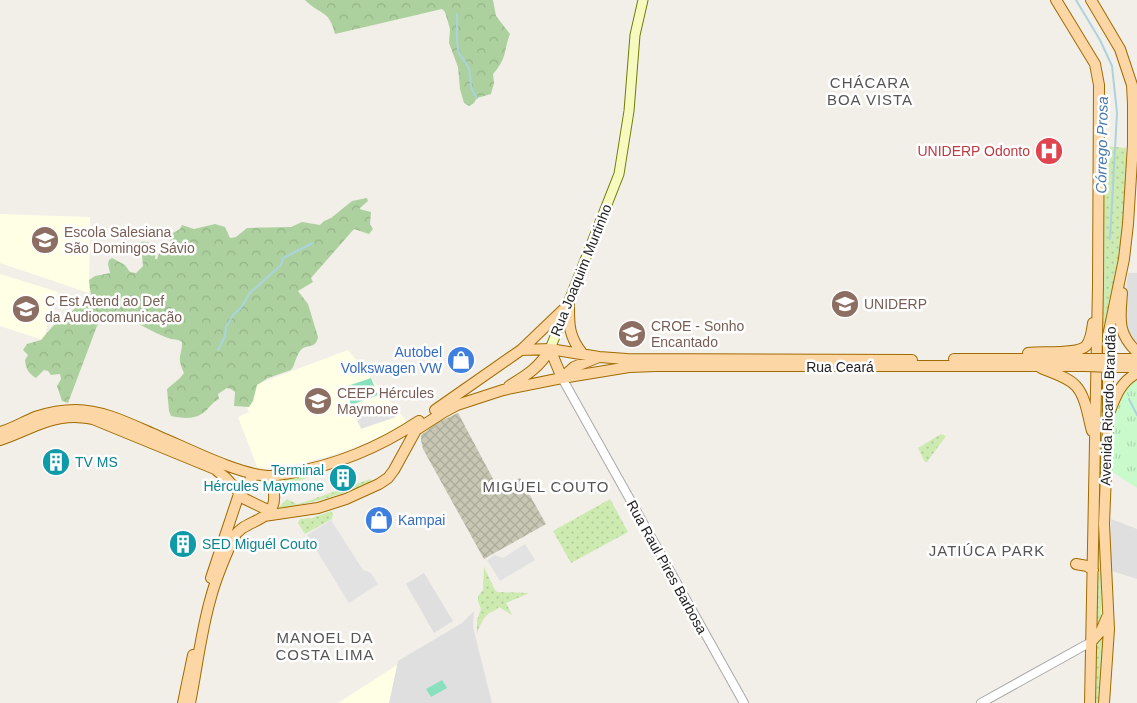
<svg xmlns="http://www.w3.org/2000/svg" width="1137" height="703" font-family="Helvetica,sans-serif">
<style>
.residential{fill:#e0dfdf}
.education{fill:#ffffe5}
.construction{fill:url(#construction-cross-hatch)}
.grass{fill:url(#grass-dots)}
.forest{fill:url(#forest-crowns)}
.park{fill:url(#park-tufts)}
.pitch{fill:#88e0be}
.parking{fill:#e2e2e2}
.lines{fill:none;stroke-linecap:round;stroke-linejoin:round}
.stream{stroke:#aad3df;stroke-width:2}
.tertiary-casing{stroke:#a9a9a9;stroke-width:10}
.secondary-casing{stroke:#707d05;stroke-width:11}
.primary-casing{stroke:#a06b00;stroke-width:12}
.tertiary{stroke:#fff;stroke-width:8}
.secondary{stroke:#f7fabf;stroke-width:9}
.primary{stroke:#fcd6a4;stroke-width:10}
.primary-bridge-casing{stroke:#a06b00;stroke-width:12;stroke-linecap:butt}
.primary-bridge{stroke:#fcd6a4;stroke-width:10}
.labels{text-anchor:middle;stroke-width:5;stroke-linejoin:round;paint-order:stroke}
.health-label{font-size:14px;fill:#be3a42;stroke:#fff;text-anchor:end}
.education-label{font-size:14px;fill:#785e54;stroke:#fff;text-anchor:start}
.street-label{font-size:14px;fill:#222;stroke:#fff}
.shop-label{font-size:14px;fill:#366cbe;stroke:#fff;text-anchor:end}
.culture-label{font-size:14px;fill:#0d838f;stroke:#fff;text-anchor:start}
.neighbourhood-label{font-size:15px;letter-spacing:1px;fill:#555;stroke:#fff}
.water-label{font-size:15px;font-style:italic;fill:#4a7aab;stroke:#fff}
</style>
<defs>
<pattern id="construction-cross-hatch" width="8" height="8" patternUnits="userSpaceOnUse" patternTransform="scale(1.25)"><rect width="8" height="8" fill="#c7c7b4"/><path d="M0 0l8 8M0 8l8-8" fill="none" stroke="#abab9a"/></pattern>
<pattern id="grass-dots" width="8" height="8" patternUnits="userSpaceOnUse" patternTransform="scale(1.25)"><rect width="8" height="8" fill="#cdebb0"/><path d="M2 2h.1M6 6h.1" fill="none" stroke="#b0c997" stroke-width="1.8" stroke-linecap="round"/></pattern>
<pattern id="forest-crowns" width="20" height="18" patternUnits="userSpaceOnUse" patternTransform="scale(1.25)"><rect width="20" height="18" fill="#add19e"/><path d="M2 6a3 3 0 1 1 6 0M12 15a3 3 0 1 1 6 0" fill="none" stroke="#95b388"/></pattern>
<pattern id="park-tufts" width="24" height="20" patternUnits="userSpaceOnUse" patternTransform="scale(1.25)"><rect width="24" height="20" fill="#c8facc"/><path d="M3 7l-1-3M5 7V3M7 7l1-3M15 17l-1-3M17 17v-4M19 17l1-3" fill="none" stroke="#acd6af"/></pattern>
</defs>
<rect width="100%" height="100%" fill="#f2efe9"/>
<path class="residential" d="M1128,273H1137V349L1132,345L1122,319Z
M1111,519L1137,529V579L1109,570Z
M424,573L453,621L434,633L406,584Z
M474,611L473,627L492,703H389L398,661L462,623Z"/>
<path class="education" d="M0,214L90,217L89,293L0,263Z
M0,274L58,292L43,340L0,326Z
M348,350L408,423L385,435L343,452L307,462L276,468L258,469L238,417L249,412L241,390Z
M397,665L389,703H338Z"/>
<path class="construction" d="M458,413L499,490L520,478L546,524L484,559L423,449L421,440V435L439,422Z"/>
<path class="grass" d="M1105,146L1126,148V198L1123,223L1122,250L1107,322L1101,617L1105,629L1101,703H1095Z
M941,434L946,436L927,462H925L918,448Z
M361,458L293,483L287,488L276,482V479L282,480L327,469Z
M370,479L372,483C342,494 312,504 279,508L280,506L287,499L297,504L302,503Z
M610,499L628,532L571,563L553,531Z
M331,511L333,514L332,519L305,534L298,523L300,519L312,518Z
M484,567L495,590L497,592L529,593L506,603L512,615L499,607C496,611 492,611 488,614C483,618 479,627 477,634V620L481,609L478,601V596L483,590Z"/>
<path class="forest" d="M305,0H493L496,16L510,34C503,52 508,57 493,74L494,83L491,94L477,98L474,103L469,106L464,103L460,89L458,67L449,43L450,29L445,12L442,9L335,34C329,9 321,16 305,0Z
M367,198L368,201L359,209L371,212L370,224L373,229L369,234L354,229L311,278L313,282L298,291L308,304L318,337C316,350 306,343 300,351C296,356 295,365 291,370L268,378L257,385L253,401L249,407L234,406L235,392L231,389L227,388L218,394L219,399C211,403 209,409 203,413C194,420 181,418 171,416L169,411L167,389L180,378L184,373C176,355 182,358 182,342C178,339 176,340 171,339C151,333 132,317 112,315C109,315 106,316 104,316L97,326L68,403L62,401L57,386L61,379L60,374L51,375L48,371L44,370L36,378C28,373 26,369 25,360L28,355L23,350L27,344L41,340L53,326L60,321L68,318C73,307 78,306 89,302L91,296L89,280L95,276L110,273L108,264L109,260L112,258L125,265L130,272L136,273L143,266L142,255L138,251L137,244C147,237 157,247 155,259H157C160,250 162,246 171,242L169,235L180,229L182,225L194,229L215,224L225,227L230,238L236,237L247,228L291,227L302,222L320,225L324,221L331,218L352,201Z"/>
<path class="park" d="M1137,375V488L1111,471L1113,422L1117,399Z"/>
<path class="pitch" d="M371,378L378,395L351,405L345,387Z
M442,680L447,688L431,697L426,689Z"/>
<path class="parking" d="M385,403L396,417L361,429L355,415Z
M331,520L363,570L371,573L378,584L349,603L307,535Z
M525,544L535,560L500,581L487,560L495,555L503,558Z"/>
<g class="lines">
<path class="stream" d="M1076,0L1100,40L1112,66L1117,113L1110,239
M457,14C458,26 455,41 459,53C462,59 467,63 469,69C472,83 468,86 477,98
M218,350L225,336L226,327L233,315L240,309L250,293L281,265L283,258L313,243
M1129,399L1137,415"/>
<defs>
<path id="tertiary" d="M562,378L744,703
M981,703L1091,642"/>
<path id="secondary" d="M550,349L619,174L629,111L635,35L643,0"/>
<path id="primary" d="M1056,0L1095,64L1099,85L1098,285L1090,703
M1091,0L1120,49L1132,85L1133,104V144L1128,224L1124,259L1108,336V424L1104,524L1109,629L1104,703
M1122,293C1120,319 1117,333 1137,352
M569,302C569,324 568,335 582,353
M550,349L562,378
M521,350L550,349L599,357L627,359L912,360
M1028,353C1042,351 1077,355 1086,346C1091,340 1092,331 1093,323
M954,359H1085
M1113,359H1137
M1113,367H1137
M1041,368C1052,373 1068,377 1076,386C1086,397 1088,417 1092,431
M562,378L574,367L599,357
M509,386C527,375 540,367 550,349
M435,410L521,350L567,306
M1110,411C1116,395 1121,382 1137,373
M0,432C12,429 23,422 35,417C47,413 63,410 76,410C104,410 132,425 158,436C187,448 237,474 268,476C275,476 283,474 290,473C337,465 380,447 419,421
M0,440C25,432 47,417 74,417C80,417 87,418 93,419L215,469L226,478L245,499L276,514
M264,516L318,508L346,499L379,484L388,478L394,470L416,430L444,412L457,405L503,390L562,378L629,367L656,366H1085
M1076,564L1087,566L1093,570
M211,578L239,494L255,474
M1091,642L1101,631L1107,617
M183,703L193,655
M190,703C197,668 201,631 211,597C216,578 225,557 233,539C242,518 277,524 274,494C274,488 272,482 269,476"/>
</defs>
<use href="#tertiary" class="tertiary-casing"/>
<use href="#secondary" class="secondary-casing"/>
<use href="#primary" class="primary-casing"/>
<use href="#tertiary" class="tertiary"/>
<use href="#secondary" class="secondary"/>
<use href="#primary" class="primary"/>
<defs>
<path id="primary-bridge" d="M1085,359H1113
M1085,366L1113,367"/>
</defs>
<use href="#primary-bridge" class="primary-bridge-casing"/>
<use href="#primary-bridge" class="primary-bridge"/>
</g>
<defs>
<symbol id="hospital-disc" viewBox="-11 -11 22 22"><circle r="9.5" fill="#e0444e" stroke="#fff"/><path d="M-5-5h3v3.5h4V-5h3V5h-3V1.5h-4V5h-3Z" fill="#fff"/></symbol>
<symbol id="school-disc" viewBox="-11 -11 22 22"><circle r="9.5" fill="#8d6e63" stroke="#fff"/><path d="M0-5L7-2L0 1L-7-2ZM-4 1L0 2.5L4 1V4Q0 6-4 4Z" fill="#fff"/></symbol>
<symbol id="shop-disc" viewBox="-11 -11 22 22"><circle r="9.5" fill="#3f7fe0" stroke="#fff"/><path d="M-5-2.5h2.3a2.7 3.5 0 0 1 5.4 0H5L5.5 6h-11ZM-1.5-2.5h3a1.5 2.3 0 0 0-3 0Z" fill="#fff"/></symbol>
<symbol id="building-disc" viewBox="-11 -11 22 22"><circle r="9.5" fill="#0f9aa8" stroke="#fff"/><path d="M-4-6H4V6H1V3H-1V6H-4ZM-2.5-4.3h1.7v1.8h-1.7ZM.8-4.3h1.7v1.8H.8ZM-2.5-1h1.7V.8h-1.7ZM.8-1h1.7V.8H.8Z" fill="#fff"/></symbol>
</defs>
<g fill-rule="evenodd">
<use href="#hospital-disc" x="1033" y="135" width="32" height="32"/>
<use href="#school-disc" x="29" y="224" width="32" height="32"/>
<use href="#school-disc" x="829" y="288" width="32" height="32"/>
<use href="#school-disc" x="10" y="293" width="32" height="32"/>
<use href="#school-disc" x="616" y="318" width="32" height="32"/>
<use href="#shop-disc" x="445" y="344" width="32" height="32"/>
<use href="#school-disc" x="302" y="385" width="32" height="32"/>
<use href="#building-disc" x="40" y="446" width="32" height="32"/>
<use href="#building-disc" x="327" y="462" width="32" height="32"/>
<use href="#shop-disc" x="363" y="504" width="32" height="32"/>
<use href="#building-disc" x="167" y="528" width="32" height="32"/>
</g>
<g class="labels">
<g class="health-label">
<text x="1030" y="156">UNIDERP Odonto</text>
</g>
<g class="education-label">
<text x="64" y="237">Escola Salesiana<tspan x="64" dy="16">São Domingos Sávio</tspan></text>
<text x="45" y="306">C Est Atend ao Def<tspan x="45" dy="16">da Audiocomunicação</tspan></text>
<text x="864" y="309">UNIDERP</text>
<text x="651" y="331">CROE - Sonho<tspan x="651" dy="16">Encantado</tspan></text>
<text x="337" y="398">CEEP Hércules<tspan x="337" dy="16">Maymone</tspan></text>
</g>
<g class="street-label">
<text transform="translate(581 270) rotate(-68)" y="5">Rua Joaquim Murtinho</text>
<text x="840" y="372">Rua Ceará</text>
<text transform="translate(1108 406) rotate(-88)" y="5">Avenida Ricardo Brandão</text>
<text transform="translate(667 567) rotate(61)" y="5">Rua Raul Pires Barbosa</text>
</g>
<g class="shop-label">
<text x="442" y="357">Autobel<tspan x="442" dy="16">Volkswagen VW</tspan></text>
<text x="398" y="525" text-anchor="start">Kampai</text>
</g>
<g class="culture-label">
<text x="75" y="467">TV MS</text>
<text x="324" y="475" text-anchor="end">Terminal<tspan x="324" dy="16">Hércules Maymone</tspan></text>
<text x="202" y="549">SED Miguél Couto</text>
</g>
<g class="neighbourhood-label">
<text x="870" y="88">CHÁCARA<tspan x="870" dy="17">BOA VISTA</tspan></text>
<text x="546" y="492">MIGUEL COUTO</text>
<text x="987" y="556">JATIÚCA PARK</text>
<text x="325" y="643">MANOEL DA<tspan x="325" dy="17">COSTA LIMA</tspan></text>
</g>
<g class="water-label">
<text transform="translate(1102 145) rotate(-89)" y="5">Córrego Prosa</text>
</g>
</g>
</svg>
